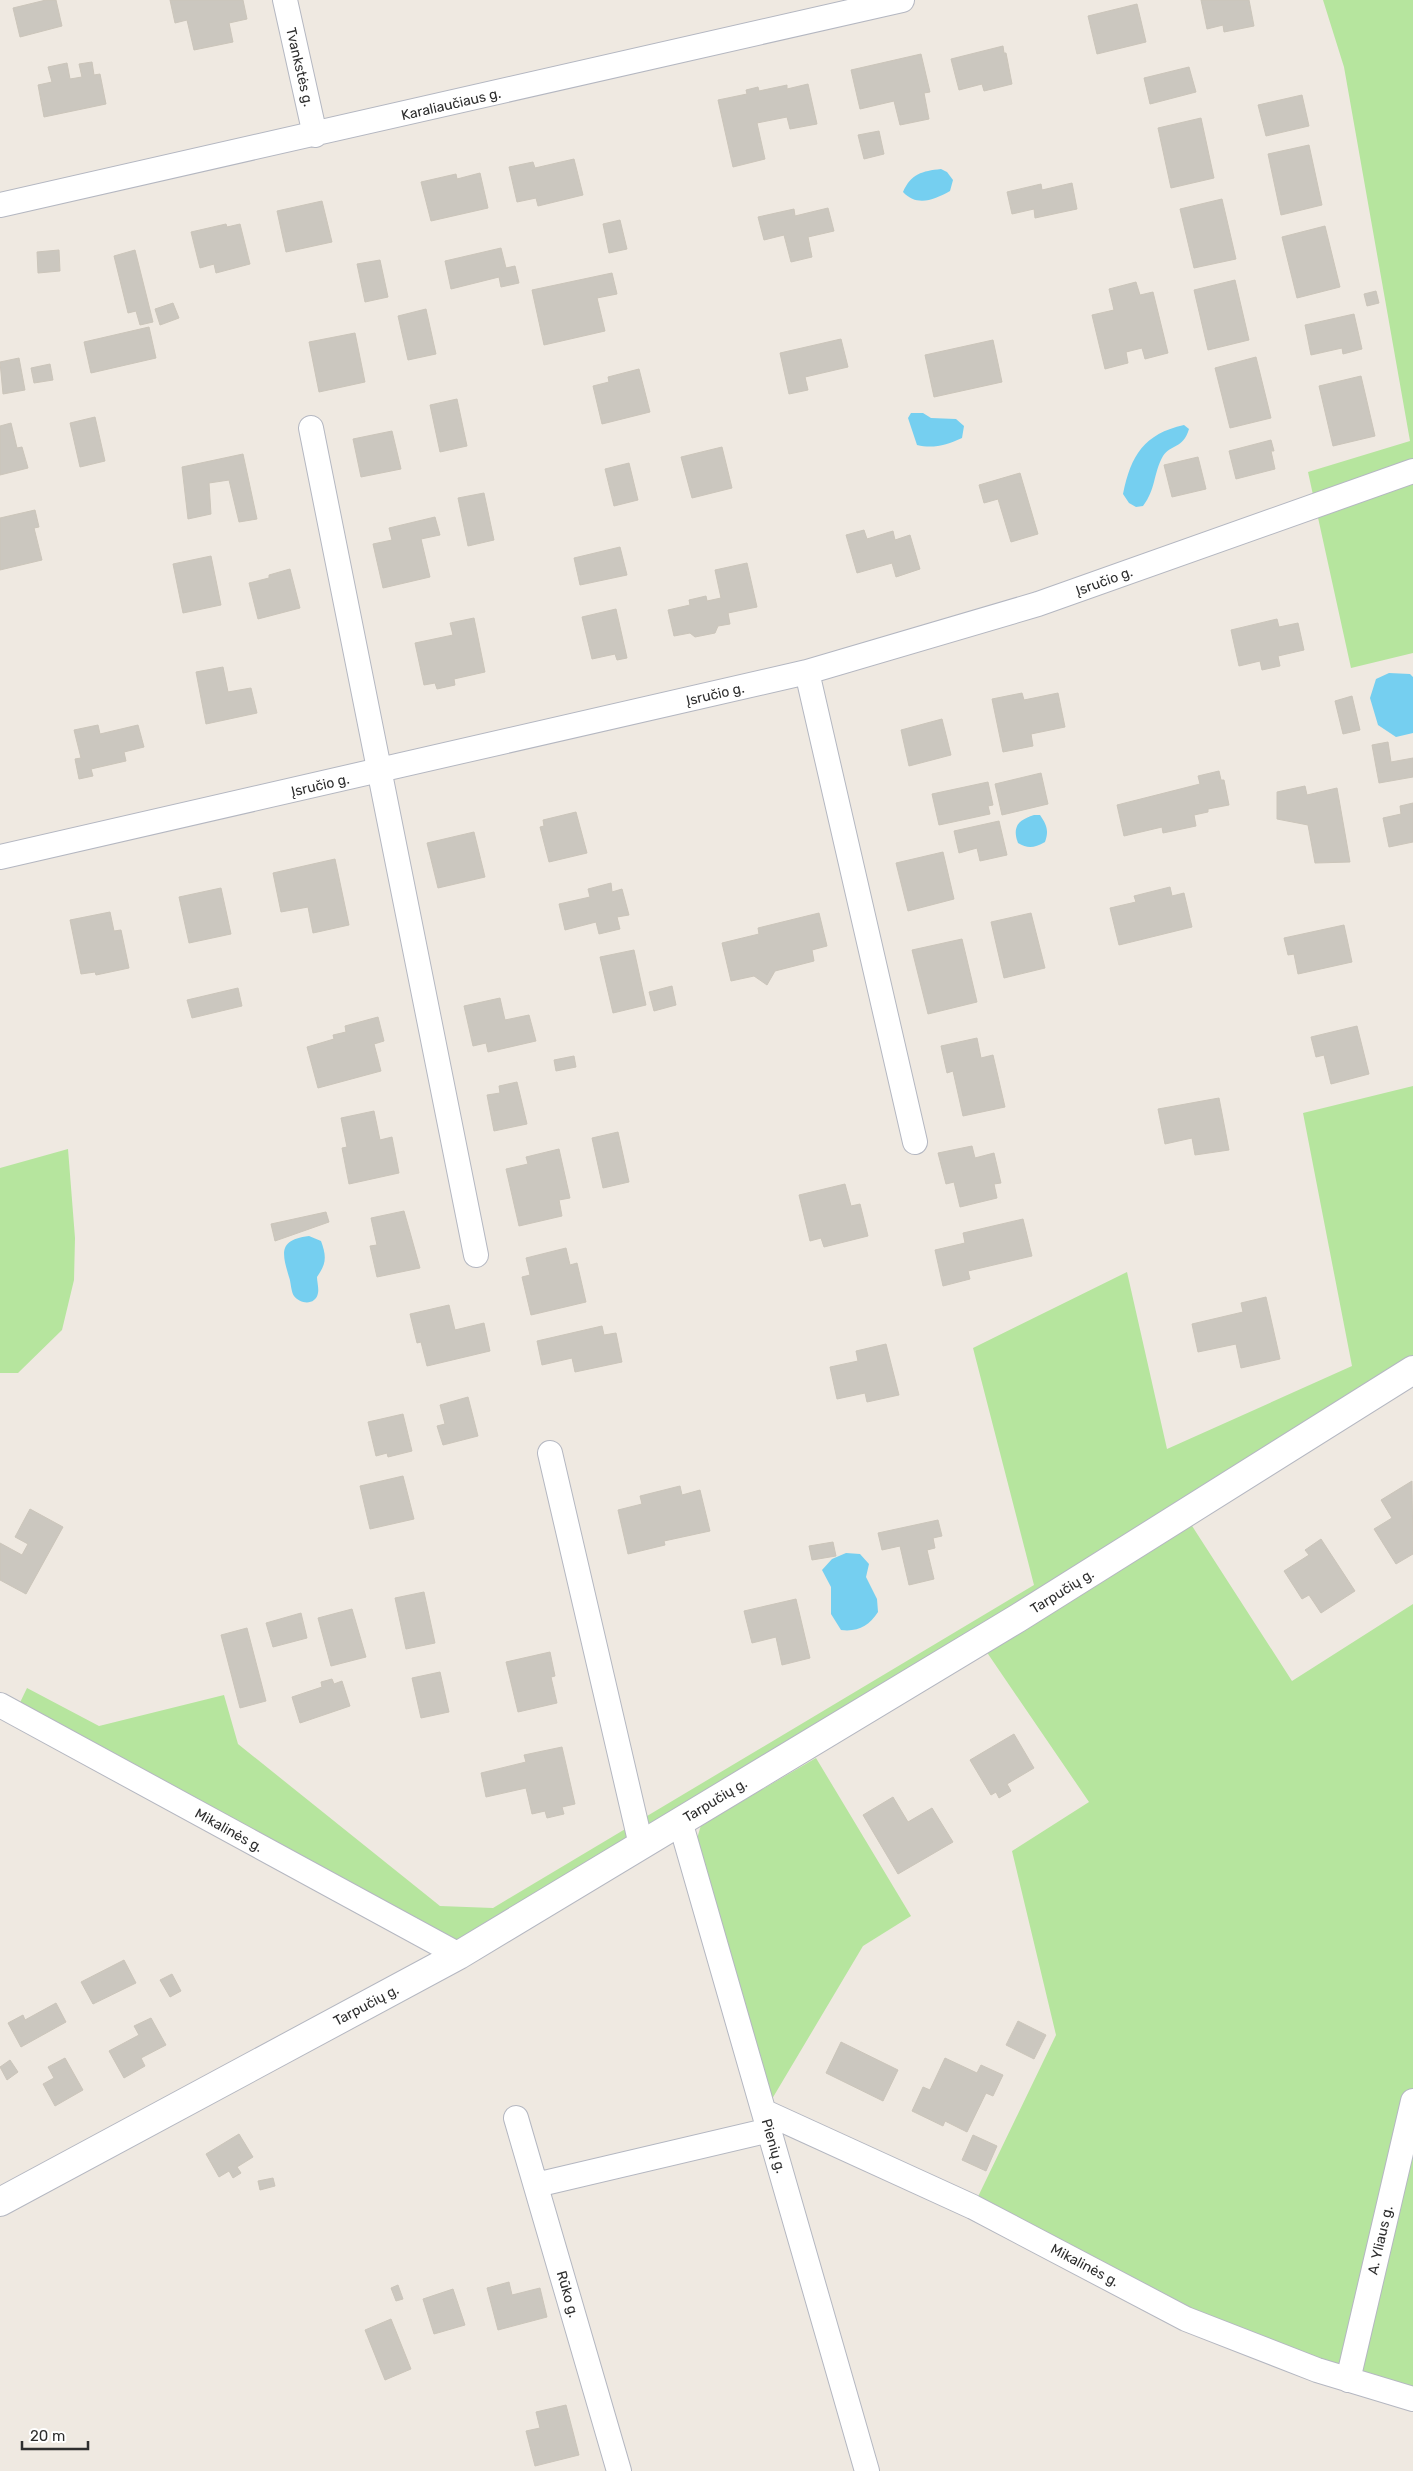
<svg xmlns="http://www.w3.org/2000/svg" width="1413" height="2471" font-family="Rubik,sans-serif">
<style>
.green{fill:#b6e59e}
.water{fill:#75cff0}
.building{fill:#cbc7bf;stroke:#cbc5ba}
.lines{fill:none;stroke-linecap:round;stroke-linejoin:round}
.street-casing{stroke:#b4b7c1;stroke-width:26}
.secondary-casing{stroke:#b4b7c1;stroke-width:30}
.street{stroke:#fff;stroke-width:24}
.secondary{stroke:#fff;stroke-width:28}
.labels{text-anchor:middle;stroke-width:4;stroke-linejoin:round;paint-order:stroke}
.street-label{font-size:14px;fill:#2e2e2e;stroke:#fff}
</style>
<rect width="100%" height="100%" fill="#efe9e1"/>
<path class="green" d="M1323,0H1413V653L1351,668L1308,472L1410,441L1344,67Z
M1413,1086V1370L1185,1515L1292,1681L1413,1604V2401L1317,2370L973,2207L1056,2035L1012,1851L1089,1802L986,1651L459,1955L15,1713L27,1688L99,1726L224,1695L238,1744L440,1906L493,1908L1034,1585L973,1348L1127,1272L1167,1449L1352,1366L1303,1113Z
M68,1149L75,1238L74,1280L62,1330L18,1373H0V1168Z
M816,1758L911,1916L863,1946L772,2099L694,1849L701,1825Z"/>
<path class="water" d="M941,169L947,172L953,180L950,191C934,200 917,207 903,192C911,174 922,171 941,169Z
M911,413H923L931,418L956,419L964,426L962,438C947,445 933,449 917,445L908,418Z
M1184,425L1189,429C1183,449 1171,444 1163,456C1153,474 1156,489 1143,506L1136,507L1129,503L1123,494C1131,455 1144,434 1184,425Z
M1389,673L1410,674L1413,677V733L1396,737L1378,725L1370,698L1376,679Z
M1034,815H1040C1047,825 1049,831 1045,842C1034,848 1028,849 1018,843C1012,827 1018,820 1034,815Z
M309,1236L321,1241C327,1257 326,1264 317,1277C317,1282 319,1288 318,1293C316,1305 301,1305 294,1296C291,1292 291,1282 289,1277C282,1253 278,1240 309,1236Z
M846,1553L860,1554L869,1564L866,1577L877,1599L878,1612C869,1626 858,1632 841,1630L831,1614V1587L822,1570L832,1559Z"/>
<path class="building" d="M46,0H56L62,26L20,37L13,8Z
M170,0H243L247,19L229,23L233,42L194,50L187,20L175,23Z
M1201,0H1249L1254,26L1224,32L1223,25L1207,29Z
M1137,4L1146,42L1097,54L1088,16Z
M1003,46L1004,53H1006L1012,84L984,91L982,84L959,90L951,59Z
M921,54L930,92L924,93L929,119L900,125L894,101L860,109L851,70Z
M92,62L94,75L100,74L106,104L44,117L38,85L52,82L48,67L67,63L70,79L82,77L79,64Z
M1189,67L1196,92L1150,104L1144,78Z
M808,84L817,124L790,129L787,117L757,123L765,159L733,167L718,100L747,94L746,90L758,87L759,91L787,85V89Z
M1302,95L1309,126L1266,136L1258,105Z
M1201,118L1214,178L1171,188L1158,128Z
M879,131L884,154L864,159L858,135Z
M1309,145L1322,205L1281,215L1268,154Z
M574,159L583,195L538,206L536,198L517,202L509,167L533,162L535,168Z
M480,173L488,208L431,221L421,182L456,174L457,179Z
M1072,183L1077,209L1035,218L1034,209L1012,214L1007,192L1041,184L1042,190Z
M1222,199L1236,259L1194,268L1180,209Z
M322,201L332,242L286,252L277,211Z
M828,208L834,231L808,237L812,257L791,262L784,235L764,240L758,217L794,209L795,216Z
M620,220L627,249L609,253L603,224Z
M226,224L227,227L240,224L250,264L216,273L214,264L200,268L191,232Z
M1325,226L1340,287L1297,298L1282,237Z
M501,248L506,268L515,266L519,283L501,287L499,277L451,289L445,261Z
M59,250L60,271L38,273L37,252Z
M135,250L153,322L140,325L136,311L128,313L114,256Z
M380,260L388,297L365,302L357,264Z
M612,273L617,294L597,298L605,331L544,345L532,290Z
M1235,280L1249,340L1208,350L1194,290Z
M1136,282L1140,295L1153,292L1168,353L1145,359L1142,348L1126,352L1128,363L1105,369L1092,315L1114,310L1109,289Z
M1376,291L1379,303L1367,306L1364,294Z
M173,303L179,318L160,325L155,309Z
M426,309L436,354L408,360L398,316Z
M1354,314L1362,349L1343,354L1342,348L1311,355L1305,325Z
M149,327L156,358L91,373L84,342Z
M355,333L365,382L319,392L309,342Z
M841,339L848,367L805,377L808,390L789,394L780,353Z
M993,340L1002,382L934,397L925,355Z
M1256,357L1271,418L1230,428L1215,368Z
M19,358L25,390L3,394L0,362Z
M50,364L53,380L34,383L31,368Z
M639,369L650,412L602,424L593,386L609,382L608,377Z
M1361,376L1375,436L1333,446L1319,386Z
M457,399L467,446L440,452L430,405Z
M95,417L105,461L80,467L70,423Z
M11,423L17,448L22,447L28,468L0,475V426Z
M392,431L401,469L361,477L353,439Z
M1271,440L1274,451H1271L1275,469L1236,479L1229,451Z
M722,447L732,488L692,498L681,457Z
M243,454L257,519L239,522L229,480L209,483L211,514L188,519L182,467Z
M1198,457L1206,489L1172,497L1164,465Z
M629,463L638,500L614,506L605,469Z
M1020,473L1038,534L1011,542L998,499L984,503L979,485Z
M484,493L494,540L468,546L458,498Z
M35,510L39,527L34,528L42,560L0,570V518Z
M435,517L440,535L421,539L430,577L383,588L373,544L392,540L389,528Z
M864,530L867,539L893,531L895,540L910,535L920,569L896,577L892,563L857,573L846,535Z
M620,547L627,575L580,585L574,558Z
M211,556L221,605L183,613L173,564Z
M747,563L757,607L728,613L730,624L718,626L715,633L695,637L690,633L674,636L668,610L690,605L689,600L706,596L707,601L721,598L715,570Z
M290,569L300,608L258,619L249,583L269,578V575Z
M616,609L627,658L617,660L615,654L592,659L582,617Z
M474,618L485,672L454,679L455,685L437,689L435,683L424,685L415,643L453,635L450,623Z
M1277,619L1279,627L1298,623L1304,650L1278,656L1280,666L1262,670L1260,661L1239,666L1231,630Z
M223,667L228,692L251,688L257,713L206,724L196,672Z
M1022,693L1024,700L1058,693L1065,727L1031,734L1033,746L1003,752L992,699Z
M1352,696L1360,730L1343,734L1335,701Z
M942,719L951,755L909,766L901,730Z
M98,725L100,734L138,725L144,747L124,752L126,761L91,769L93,776L79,779L75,759L81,758L74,730Z
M1388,742L1391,762L1413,758V777L1379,783L1372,745Z
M1219,771L1221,780H1224L1229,805L1208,809V812L1194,815L1196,826L1163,833L1162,827L1124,836L1117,805L1200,784L1198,776Z
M1041,773L1048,804L1002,815L995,784Z
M988,782L993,805L988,806L990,814L939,825L932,794Z
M1305,786L1307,795L1337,788L1350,862L1315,863L1308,825L1277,819V792Z
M1413,803V842L1389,847L1383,818L1401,814L1400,806Z
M576,812L587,853L549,862L540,827L544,826L543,820Z
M999,821L1007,855L980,861L977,848L959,853L954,831Z
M474,832L485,877L438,888L427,843Z
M943,852L954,899L908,911L896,863Z
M335,859L349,925L313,933L308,907L281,912L273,873Z
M611,883L612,892L622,889L629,915L617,917L620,929L599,934L596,922L565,930L559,904L590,897L588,889Z
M1170,887L1172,896L1184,893L1192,927L1119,945L1110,908L1136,902L1134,896Z
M221,888L231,934L189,943L179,897Z
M110,912L114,931L121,930L129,968L96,975L95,972L81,974L70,920Z
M819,913L827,946L812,950L814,961L775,971L767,985L754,976L731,981L722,943L759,934L758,928Z
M1031,913L1045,968L1004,978L991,922Z
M1344,925L1352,962L1298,974L1294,954L1288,955L1284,938Z
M962,939L977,1002L928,1014L912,950Z
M634,950L646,1005L613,1013L600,957Z
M672,986L676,1005L654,1011L649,992Z
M238,988L242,1006L192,1018L187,1000Z
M500,998L505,1020L529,1015L536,1041L488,1052L486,1043L473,1046L464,1006Z
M378,1017L384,1041L374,1044L381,1071L318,1088L307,1047L334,1039L333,1035L346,1032L345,1026Z
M1357,1026L1369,1074L1331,1084L1324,1055L1316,1057L1311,1037Z
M977,1038L981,1058L993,1055L1005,1107L963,1116L953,1071L947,1073L941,1046Z
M574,1056L576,1067L556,1071L554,1060Z
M517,1082L527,1124L494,1131L487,1095L500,1093L499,1086Z
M1219,1098L1229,1150L1195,1155L1192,1138L1165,1144L1158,1109Z
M374,1111L380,1140L392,1137L399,1173L349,1184L342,1148L347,1147L341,1118Z
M618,1132L629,1182L603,1188L592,1138Z
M972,1146L975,1158L994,1153L1001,1183L994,1184L997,1198L960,1207L954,1182L946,1184L938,1153Z
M559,1149L570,1198L559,1200L562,1216L519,1226L506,1169L528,1164L526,1157Z
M845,1184L851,1206L860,1204L868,1236L824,1247L821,1238L810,1241L799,1195Z
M404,1211L420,1268L377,1277L370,1246L377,1245L371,1218Z
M326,1212L329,1222L275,1241L271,1224Z
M1023,1219L1032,1256L968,1271L970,1279L943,1286L935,1250L965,1243L963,1233Z
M566,1248L570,1265L577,1263L586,1302L531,1315L522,1277L530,1275L526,1258Z
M1266,1297L1280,1359L1241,1368L1236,1344L1198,1352L1192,1324L1243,1312L1241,1303Z
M449,1305L455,1330L484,1323L490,1351L427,1366L421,1342L417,1343L410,1314Z
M602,1326L604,1335L616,1333L622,1362L575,1372L572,1358L542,1365L537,1341Z
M886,1344L899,1395L867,1402L865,1393L837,1399L830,1367L858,1361L856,1351Z
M468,1397L478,1436L443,1445L437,1426L445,1424L440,1405Z
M403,1414L412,1451L388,1457L387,1453L376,1456L368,1422Z
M403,1476L414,1519L370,1529L360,1486Z
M1412,1481L1413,1554L1396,1564L1374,1529L1392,1518L1381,1500Z
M680,1486L682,1495L700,1490L710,1531L664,1541L665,1545L628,1554L618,1510L642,1504L640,1496Z
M30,1509L63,1527L26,1594L0,1580V1543L22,1555L28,1544L15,1537Z
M938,1520L942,1536L933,1538L935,1548L927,1550L934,1579L909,1585L900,1546L882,1550L878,1533Z
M1321,1539L1355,1591L1321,1613L1309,1595L1302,1599L1284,1571L1309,1555L1305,1550Z
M833,1542L836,1556L812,1560L809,1546Z
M424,1592L435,1643L406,1649L395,1598Z
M796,1599L810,1658L782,1665L776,1637L752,1643L744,1611Z
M352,1609L366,1657L331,1666L318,1618Z
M301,1613L307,1638L273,1647L266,1623Z
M247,1628L266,1701L240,1708L221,1635Z
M550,1652L555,1676L551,1677L557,1703L518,1712L506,1662Z
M440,1672L449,1712L421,1718L412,1678Z
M332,1679L334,1684L342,1681L350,1706L300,1723L292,1697L322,1687L321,1682Z
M1014,1734L1034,1768L1007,1784L1011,1791L999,1798L996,1792L991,1795L970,1760Z
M562,1747L575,1804L562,1807L564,1814L547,1818L545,1811L532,1814L526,1788L486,1797L481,1773L526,1762L524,1755Z
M893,1797L908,1822L932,1808L953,1842L898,1874L863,1815Z
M124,1960L136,1983L93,2004L81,1982Z
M172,1974L181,1991L170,1997L160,1980Z
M56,2003L66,2022L21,2047L8,2023L23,2015L25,2020Z
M151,2018L166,2045L141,2058L145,2066L124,2078L109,2051L139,2035L134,2026Z
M1018,2021L1046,2035L1034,2059L1006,2045Z
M841,2042L898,2070L883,2101L826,2073Z
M65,2058L83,2090L55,2106L43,2084L54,2078L48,2067Z
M945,2058L977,2073L981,2065L1003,2075L993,2096L986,2093L967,2132L945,2121L943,2126L912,2111L923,2087L930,2090Z
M10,2060L18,2072L7,2080L0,2067Z
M239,2134L253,2157L237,2167L241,2173L233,2178L229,2171L219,2177L206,2154Z
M973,2135L997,2146L986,2171L962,2160Z
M273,2178L275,2186L260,2190L258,2181Z
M509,2282L512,2295L540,2288L547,2317L498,2330L487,2288Z
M398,2285L403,2299L396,2301L391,2288Z
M453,2289L465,2325L434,2334L423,2299Z
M391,2319L411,2369L385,2380L365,2330Z
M566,2405L579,2455L535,2466L526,2431L540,2428L536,2412Z"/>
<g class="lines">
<defs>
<path id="street" d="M285,0L315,135
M0,205L902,0
M311,428L476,1255
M807,672L915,1142
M0,857L807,672L1038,604L1413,471
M550,1453L641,1845
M0,1705L459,1955
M680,1821L867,2471
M765,2112L973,2207L1186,2319L1317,2370L1413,2399
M516,2118L619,2471
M536,2185L770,2130
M1348,2380L1413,2101"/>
<path id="secondary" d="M0,2202L459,1955L1018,1618L1413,1370"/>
</defs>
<use href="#street" class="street-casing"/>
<use href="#secondary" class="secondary-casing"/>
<use href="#street" class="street"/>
<use href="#secondary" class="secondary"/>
</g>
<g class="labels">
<g class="street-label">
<text transform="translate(300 67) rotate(77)" y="5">Tvankstės g.</text>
<text transform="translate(451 104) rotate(-13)" y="5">Karaliaučiaus g.</text>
<text transform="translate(1104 581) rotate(-20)" y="5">Įsručio g.</text>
<text transform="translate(715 694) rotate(-13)" y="5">Įsručio g.</text>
<text transform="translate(320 785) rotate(-13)" y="5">Įsručio g.</text>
<text transform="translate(1062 1591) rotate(-32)" y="5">Tarpučių g.</text>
<text transform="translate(715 1800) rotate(-31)" y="5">Tarpučių g.</text>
<text transform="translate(229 1830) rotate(29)" y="5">Mikalinės g.</text>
<text transform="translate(366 2005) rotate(-28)" y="5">Tarpučių g.</text>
<text transform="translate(774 2146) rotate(74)" y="5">Pienių g.</text>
<text transform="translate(1380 2240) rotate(-77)" y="5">A. Yliaus g.</text>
<text transform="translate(1085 2265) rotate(28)" y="5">Mikalinės g.</text>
<text transform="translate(568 2294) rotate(74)" y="5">Rūko g.</text>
</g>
</g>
<path d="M22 2441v8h66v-8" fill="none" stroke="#2e2e2e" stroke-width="2.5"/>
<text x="30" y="2441" font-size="15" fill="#2e2e2e" stroke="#ffffff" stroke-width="4" paint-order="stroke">20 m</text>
</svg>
